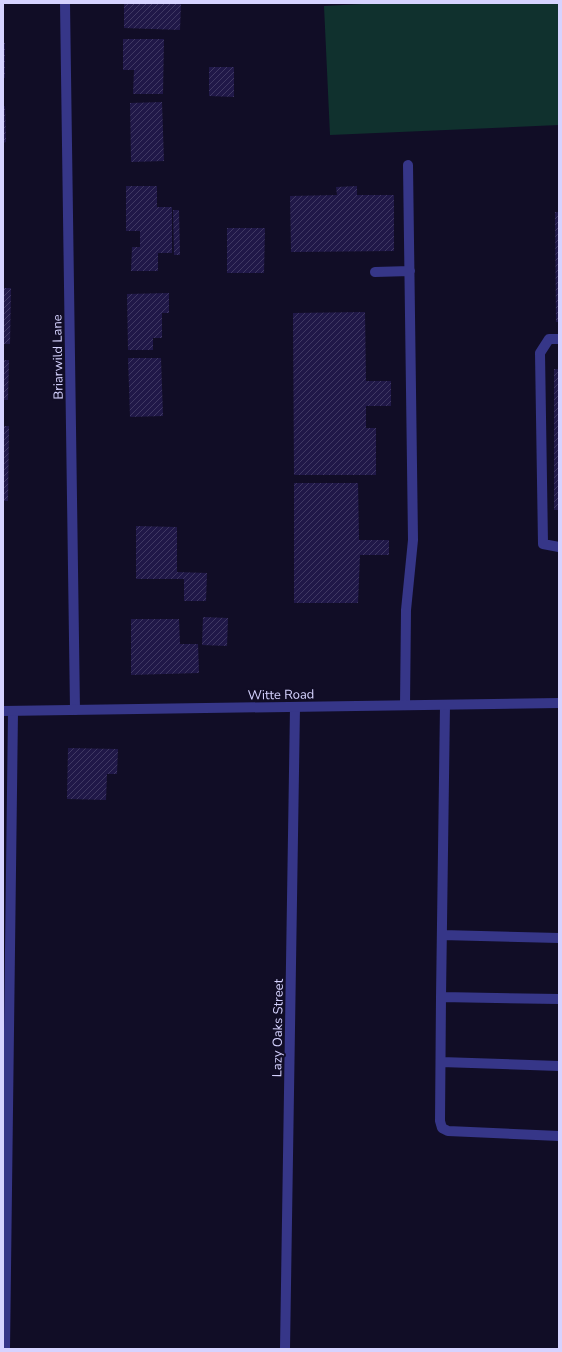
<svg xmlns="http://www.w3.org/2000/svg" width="562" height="1352" font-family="'Nunito Sans',sans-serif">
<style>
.pitch{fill:#10312e}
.building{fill:url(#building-hatch)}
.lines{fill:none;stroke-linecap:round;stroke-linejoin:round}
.service{stroke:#363688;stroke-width:10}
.minor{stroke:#363688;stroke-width:10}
.tertiary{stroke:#363688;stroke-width:10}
.labels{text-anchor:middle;stroke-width:4;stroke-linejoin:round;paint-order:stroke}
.street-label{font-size:13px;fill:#d6d3ff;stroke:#110d26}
</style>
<defs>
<pattern id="building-hatch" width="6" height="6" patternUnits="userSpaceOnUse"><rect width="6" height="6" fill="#201848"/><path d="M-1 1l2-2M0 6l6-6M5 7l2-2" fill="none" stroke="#403963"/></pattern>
</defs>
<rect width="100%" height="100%" fill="#110d26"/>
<path class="pitch" d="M382,3H559V125L330,135L324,6Z"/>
<path class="building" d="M124,3H181L180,30L124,28Z
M123,39H164L163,94H133L134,70H123Z
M3,43H5V78H3Z
M209,67H234V97L209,96Z
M162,102L164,161L131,162L130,103Z
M3,106H5L6,142L3,143Z
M126,186H157V207H172V253H158V271H131L132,247H140V231H126Z
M357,186V195H394V251L291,252L290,196L337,195L336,187Z
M173,210H179L180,255H174Z
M555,212H559V322H556Z
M227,228H265L264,273H227Z
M3,288H11L10,344H3Z
M169,293V313H162V338H153V350H128L127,294Z
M365,312L366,381H391V406H366V428H376V475H294L293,313Z
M128,358H161L163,416L130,417Z
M3,360H9L8,400H3Z
M554,369H559V510H554Z
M3,426H9L8,501H3Z
M294,483H358L359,540H389V555H360L358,603H294Z
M136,526L177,527V572L207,573L206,601H184V579H136Z
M203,617L228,618L227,646L202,645Z
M131,619H179L180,644H198L199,673L131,675Z
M68,748L118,749L117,774H107L106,800L67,799Z"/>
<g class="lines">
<path class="service" d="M375,272L410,271
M559,339H549L540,353L543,544L559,547
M405,705L406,610L413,540L408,165
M442,935L559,938
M441,997L445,705
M559,999L441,997L440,1121L442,1128L448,1131L559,1136
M441,1062L559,1066"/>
<path class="minor" d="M65,3L75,710
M5,1349L13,711
M285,1349L295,707"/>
<path class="tertiary" d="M3,711L559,703"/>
</g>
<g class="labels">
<g class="street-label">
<text transform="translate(57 357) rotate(-91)" y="5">Briarwild Lane</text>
<text transform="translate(281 694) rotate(-1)" y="5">Witte Road</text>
<text transform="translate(277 1028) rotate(-89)" y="5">Lazy Oaks Street</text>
</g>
</g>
<rect width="562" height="1352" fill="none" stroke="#d6d3ff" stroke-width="8"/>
</svg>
